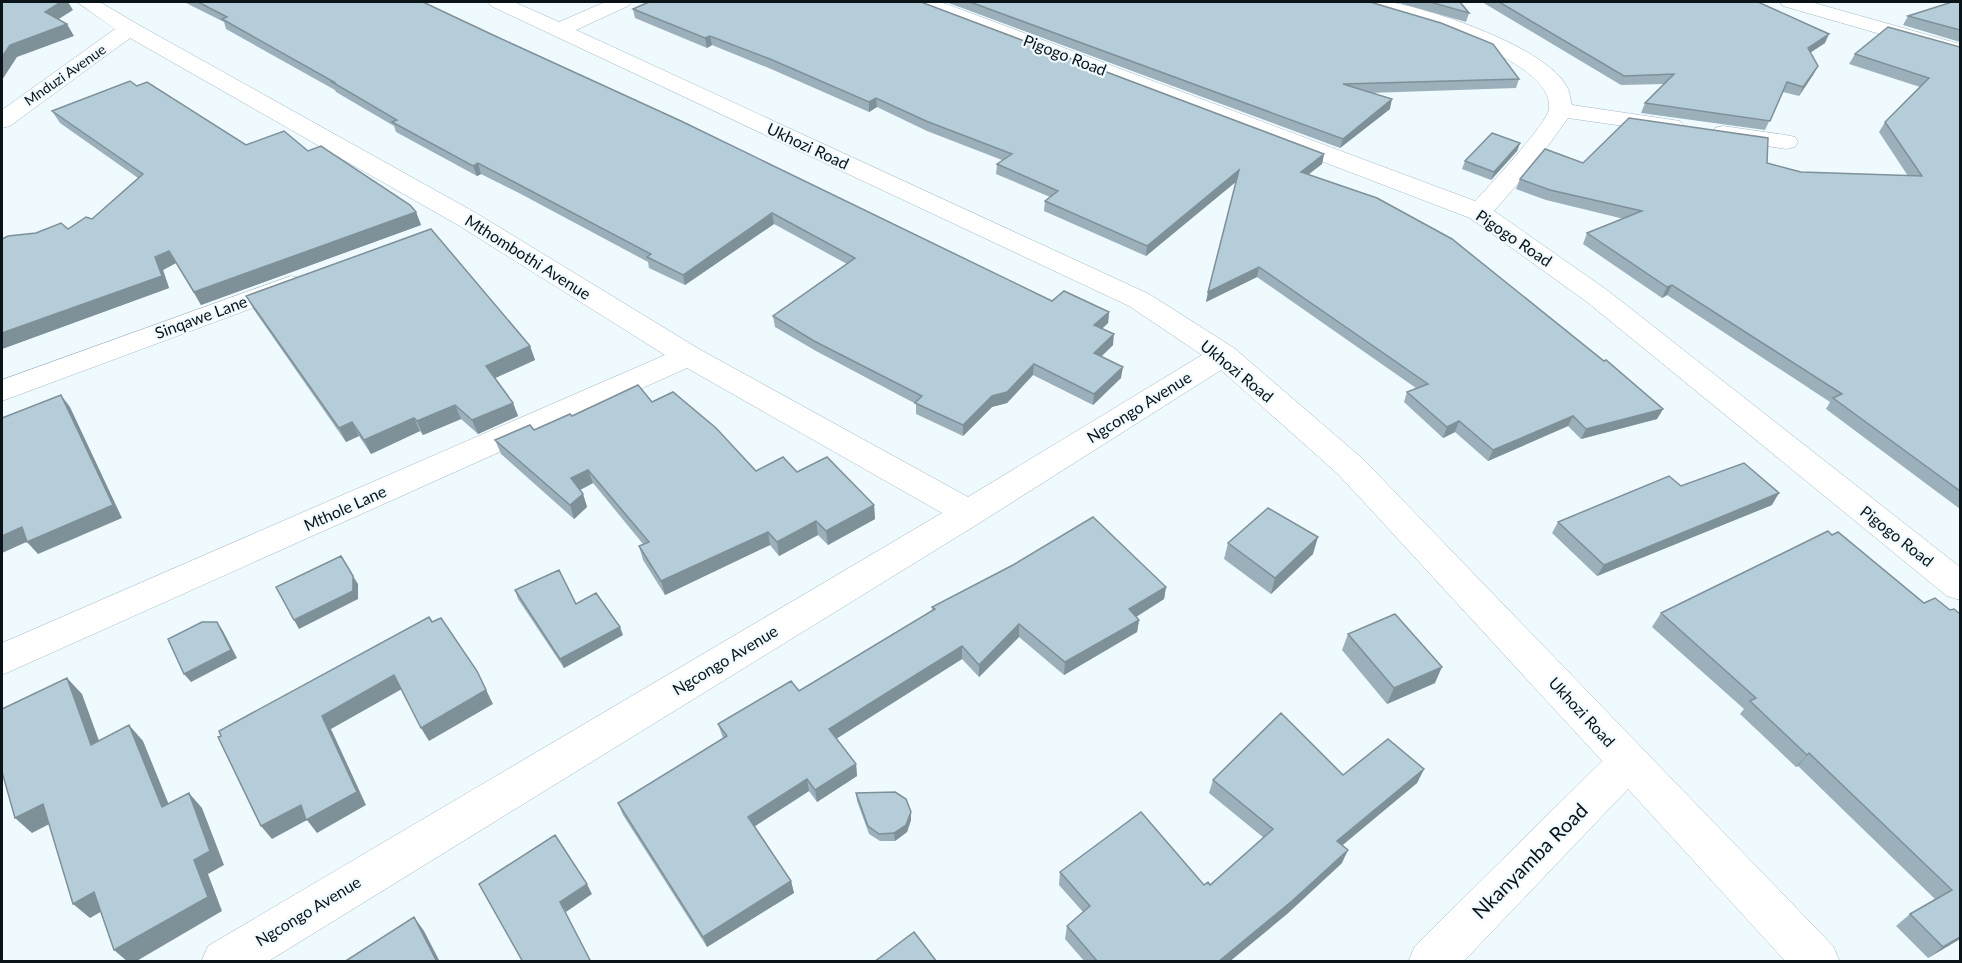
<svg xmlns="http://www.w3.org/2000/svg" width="1962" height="963" font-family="Lato,sans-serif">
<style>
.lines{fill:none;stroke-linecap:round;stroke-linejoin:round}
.minor-casing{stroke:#a1b9c5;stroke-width:1}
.minor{fill:#fff;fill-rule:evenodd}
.wall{fill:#9bb0bb}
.shaded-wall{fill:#7e9098}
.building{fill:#b4cdd9;stroke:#7e9098;stroke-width:1.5}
.labels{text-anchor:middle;stroke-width:4.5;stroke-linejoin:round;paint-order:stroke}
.far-street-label{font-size:14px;fill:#0a1317;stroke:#effaff}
.street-label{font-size:16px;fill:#0a1317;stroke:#effaff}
.near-street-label{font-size:20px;fill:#0a1317;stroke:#effaff}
</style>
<rect width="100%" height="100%" fill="#effaff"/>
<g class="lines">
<defs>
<path id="minor" d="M77,2H100L137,24L476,213L699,349L968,497L1202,355L1129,306L491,6L488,2H514L559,22L605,2H631L628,6L576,30L1149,294L1234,348L1363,459L1833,946L1840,962H1786L1628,789L1463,962H1408L1415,946L1602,761L1339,475L1221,370L981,522L267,962H201L208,946L942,513L687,368L2,675V643L665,355L458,225L130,38L10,126L2,128V110L115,29Z
M913,2H941L1475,201C1488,187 1547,124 1549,109C1555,57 1399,17 1361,6L1358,2C1368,2 1380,0 1390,2C1434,10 1546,47 1567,87C1570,92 1570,99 1572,105L1680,121L1684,126L1680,131L1672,133L1568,118L1535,164L1494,211L1607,290L1960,567V600L1947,596L1587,302L1470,218L916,6Z
M1780,2H1811L1960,44V57L1783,6Z
M1723,126L1786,135L1795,137L1798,142L1795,147L1786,149L1715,138L1711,133L1715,128Z
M291,276L301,278L305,284L301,290L2,401V380Z"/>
</defs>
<use href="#minor" class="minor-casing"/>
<use href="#minor" class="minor"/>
</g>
<path class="wall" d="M184,2H423L1052,301L1109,312L1108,323L1102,329L1113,345L1101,357L1121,378L1093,405L1033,375L1007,403L992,407L963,436L916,414V404L816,351L775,327L773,316L847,264L774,224L685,285L649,268L648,262L519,193L481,174L477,176L396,132L394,126L336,92L335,90L226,29L224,22Z
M946,2H1370L1519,79L1516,88L1370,93L1390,109L1340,148Z
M1396,2H1460L1469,13L1466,22Z
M1482,2H1758L1825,43L1810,52L1818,66L1813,75L1799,96L1783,92L1765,130L1641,113L1645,103L1665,84L1621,85Z
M1960,2V42L1903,25L1908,16Z
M633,9L1324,154L1322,164L1308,174L1663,409L1657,419L1581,439L1568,426L1488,461L1455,432L1443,438L1404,402L1407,392L1416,388L1257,277L1206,302L1237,181L1146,256L1044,211L1045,201L1050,197L996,174L997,164L1002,160L927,131L877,107L869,112L771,69L712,45L707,48L635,18Z
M1960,47V509L1826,409L1830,402L1667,295L1662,298L1583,244L1587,233L1624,219L1546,200L1516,189L1520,179L1583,163H1767L1801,172L1908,176L1879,132L1885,122L1920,87L1849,64L1855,54Z
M137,86L246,145L308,151L416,212L421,225L201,305L176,263L163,270L169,288L2,349V239L68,229L92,219L138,178L60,123L52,111Z
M1520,143L1517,151L1491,180L1462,169L1465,161Z
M246,296L530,346L535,360L495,378L513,403L518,416L478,434L461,419L423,435L420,431L371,454L359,436L346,442L254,310Z
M652,402L756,471L797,472L874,505L875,519L828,545L818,535L779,556L770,545L665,595L643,560L639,546L643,544L593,483L580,490L583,494L587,507L574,519L501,454L495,440L534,430L572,416Z
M1681,486L1772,505L1597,576L1552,533L1558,522Z
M1832,535L1924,603L1960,939L1928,958L1896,926L1910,914L1935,899L1798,766L1796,767L1740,714L1744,709L1652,627L1661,613Z
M1228,543L1313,554L1271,594L1224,559Z
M1166,587L1164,599L1136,617L1139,620L1137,632L1064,675L1019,637L979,677L962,659L836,739L856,764L857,776L817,802L809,791L755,826L791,881L794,893L707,947L623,815L618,803L723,738L718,724L799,691L932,611V607Z
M515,590L576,604L623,635L564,668L518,599Z
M1348,634L1435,683L1387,704L1342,650Z
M1424,769L1417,783L1342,845V863L1287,914L1229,962H1085L1065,939L1067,926L1083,912L1059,885L1060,872L1210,885L1264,838L1209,793L1213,780L1343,775Z
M856,793L911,820L907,832L895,841H880L869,834L857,801Z"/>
<path class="shaded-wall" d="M61,2H68L73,10L51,24L45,12Z
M67,24L74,36L17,57L2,80V57L10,45Z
M1829,34L1825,43L1804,57L1808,48Z
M710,36L712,45L707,48L705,38Z
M1818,66L1813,75L1799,96L1803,87Z
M876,98L877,107L869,112V102Z
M1392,99L1390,109L1340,148L1343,139Z
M1520,143L1517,151L1491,180L1494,172Z
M1324,154L1322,164L1299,182L1301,172Z
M478,163L481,174L477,176L473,166Z
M1239,170L1238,180L1146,256L1147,246Z
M416,212L421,225L201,305L194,292Z
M772,213L774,224L685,285L683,275Z
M169,251L176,263L163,270L169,288L2,349V333Z
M1259,267L1257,277L1206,302L1208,292Z
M1672,285L1667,295L1662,298L1667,287Z
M1109,312L1108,323L1093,336L1094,325Z
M1114,334L1113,345L1093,364L1094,353Z
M530,346L535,360L491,380L486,366Z
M1034,364L1033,375L1007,403L992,407L963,436V425L992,396Z
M1123,367L1121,378L1093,405L1094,394Z
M61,395L70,407L122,518L38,554L27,542Z
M513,403L518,416L478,434L472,420Z
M455,405L461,419L423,435L417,421Z
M1663,409L1657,419L1581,439L1586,429Z
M1573,416L1568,426L1488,461L1493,450Z
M414,418L420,431L371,454L364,440Z
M1459,421L1455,432L1443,438L1447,427Z
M352,422L359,436L346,442L339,428Z
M588,470L593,483L576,492L571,478Z
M1779,493L1772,505L1597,576L1604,565Z
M583,494L587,507L574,519L570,505Z
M874,505L875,519L828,545L826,531Z
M816,521L818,535L779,556L777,542Z
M22,527L33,539L2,553V536Z
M768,532L770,545L665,595L661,581Z
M1318,537L1313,554L1271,594L1275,578Z
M353,576L358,584V599L299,629L294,620Z
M1166,587L1164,599L1128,622L1129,609Z
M1139,620L1137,632L1064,675L1065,662Z
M217,622L223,631L237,658L191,682L184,674Z
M1019,624V637L979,677V665Z
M620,627L623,635L564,668L560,659Z
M962,646V659L831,742L829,729Z
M1442,667L1435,683L1387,704L1394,688Z
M477,671L493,704L429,741L421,728Z
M394,675L402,689L331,729L366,805L317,833L307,820L272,839L261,826L301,805L322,716Z
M67,678L82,694L106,760L91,745Z
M129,725L143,741L176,822L162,807Z
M1809,753L1798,766L1796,767L1807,755Z
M856,764L857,776L817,802L815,790Z
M1424,769L1417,783L1332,854L1337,841Z
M807,779L809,791L752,828L748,817Z
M189,793L202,808L224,865L208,874L222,911L135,962H128L114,950L194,860Z
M43,804L59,819L32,833L15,818Z
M911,812V820L907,832L895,841L894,833Z
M1348,850L1342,863L1287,914L1229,962H1218Z
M791,881L794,893L707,947L703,937Z
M587,884L592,894L566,912L560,902Z
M94,892L111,906L90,918L73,904Z
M414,917L424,931L440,962H437Z
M1960,937V939L1928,958L1943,947Z"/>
<path class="building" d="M2,2H61L45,12L67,24L10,45L2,57Z
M198,2H423L493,35L681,121L1052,301L1064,291L1109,312L1094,325L1114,334L1094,353L1123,367L1094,394L1034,364L1007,392L992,396L963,425L915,403L922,396L814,341L773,316L855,258L772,213L683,275L647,257L651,254L516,183L478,163L473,166L392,122L397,120L332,82H334L222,19L227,17Z
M649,2H921L1324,154L1301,172L1377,198L1452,239L1604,361L1606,360L1663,409L1586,429L1573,416L1493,450L1459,421L1447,427L1407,392L1428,384L1259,267L1208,292L1239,170L1147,246L1045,201L1058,191L997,164L1012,154L926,121L876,98L869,102L770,59L710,36L705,38L633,9Z
M970,2H1370L1441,23L1493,44L1519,79L1343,84L1392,99L1343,139Z
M1430,2H1460L1469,13Z
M1499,2H1758L1829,34L1808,48L1818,66L1803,87L1787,82L1770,121L1645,103L1674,74L1624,76Z
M1952,2H1960V30L1908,16Z
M1888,27L1960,47V491L1833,398L1842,394L1672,285L1667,287L1587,233L1642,211L1550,190L1520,179L1545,149L1583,163L1629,118L1768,138L1767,163L1801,172L1922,176L1885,122L1929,78L1855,54Z
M130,81L137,86L147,82L246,145L284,131L308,151L321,146L410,205L416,212L194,292L169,251L155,257L162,276L2,333V239L8,236L36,233L61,223L68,229L86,217L92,219L143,174L52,111Z
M1492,133L1520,143L1494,172L1465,161Z
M431,229L530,346L486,366L513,403L472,420L455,405L417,421L414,418L364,440L352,422L339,428L246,296Z
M638,385L652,402L673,392L716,428L756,471L783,457L797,472L827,457L874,505L826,531L816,521L777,542L768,532L661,581L639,546L649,542L588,470L571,478L583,494L570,505L495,440L530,425L534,430L570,414L572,416Z
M61,395L113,505L27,542L22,527L2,536V418Z
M1744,463L1779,493L1604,565L1558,522L1669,476L1681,486Z
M1268,508L1318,537L1275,578L1228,543Z
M1093,517L1166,587L1129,609L1139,620L1065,662L1019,624L979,665L962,646L829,729L856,764L815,790L807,779L748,817L791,881L703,937L618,803L727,736L718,724L791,681L799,691L935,609L932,607L1013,565Z
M1828,531L1832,535L1838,532L1924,603L1935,598L1950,610L1954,609L1960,614V937L1943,947L1910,914L1952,890L1809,753L1807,755L1750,701L1756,698L1661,613Z
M341,556L353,576V591L294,620L276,587Z
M559,570L576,604L596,593L620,627L560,659L515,590Z
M1395,614L1442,667L1394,688L1348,634Z
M429,617L432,622L441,618L477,671L486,690L421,728L394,675L322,716L357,792L306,820L301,805L261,826L218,737L221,736L219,731Z
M202,622H217L231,650L184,674L168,639Z
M67,678L91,745L129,725L162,807L189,793L210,851L194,860L208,897L114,950L94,892L73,904L43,804L15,818L2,772V709Z
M1281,713L1343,775L1388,739L1424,769L1337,841L1348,850L1292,901L1218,962H1098L1067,926L1090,906L1060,872L1141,812L1204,885L1208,882L1210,885L1273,829L1213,780Z
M895,792L906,799L911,812L906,825L894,833L879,834L868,826L856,793Z
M555,835L587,884L560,902L591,962H523L479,884Z
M414,917L437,962H344Z
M914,932L937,962H874Z"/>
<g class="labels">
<g class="far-street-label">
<text transform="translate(65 75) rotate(-35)" y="5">Mnduzi Avenue</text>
</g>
<g class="street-label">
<text transform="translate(1065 55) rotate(21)" y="6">Pigogo Road</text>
<text transform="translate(808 146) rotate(25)" y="6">Ukhozi Road</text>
<text transform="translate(1514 238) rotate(34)" y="6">Pigogo Road</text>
<text transform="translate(528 257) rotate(32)" y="6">Mthombothi Avenue</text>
<text transform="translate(201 317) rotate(-20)" y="6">Sinqawe Lane</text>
<text transform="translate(1237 371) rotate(39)" y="6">Ukhozi Road</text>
<text transform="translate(1139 407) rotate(-32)" y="6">Ngcongo Avenue</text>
<text transform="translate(345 508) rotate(-24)" y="6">Mthole Lane</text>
<text transform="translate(1897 536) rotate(38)" y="6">Pigogo Road</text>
<text transform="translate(725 660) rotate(-31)" y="6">Ngcongo Avenue</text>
<text transform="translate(1582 712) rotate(47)" y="6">Ukhozi Road</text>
<text transform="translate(308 911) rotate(-31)" y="6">Ngcongo Avenue</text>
</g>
<g class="near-street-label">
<text transform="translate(1530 861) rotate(-45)" y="7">Nkanyamba Road</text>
</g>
</g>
<rect width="1962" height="963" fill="none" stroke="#0a1317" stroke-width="6"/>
</svg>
